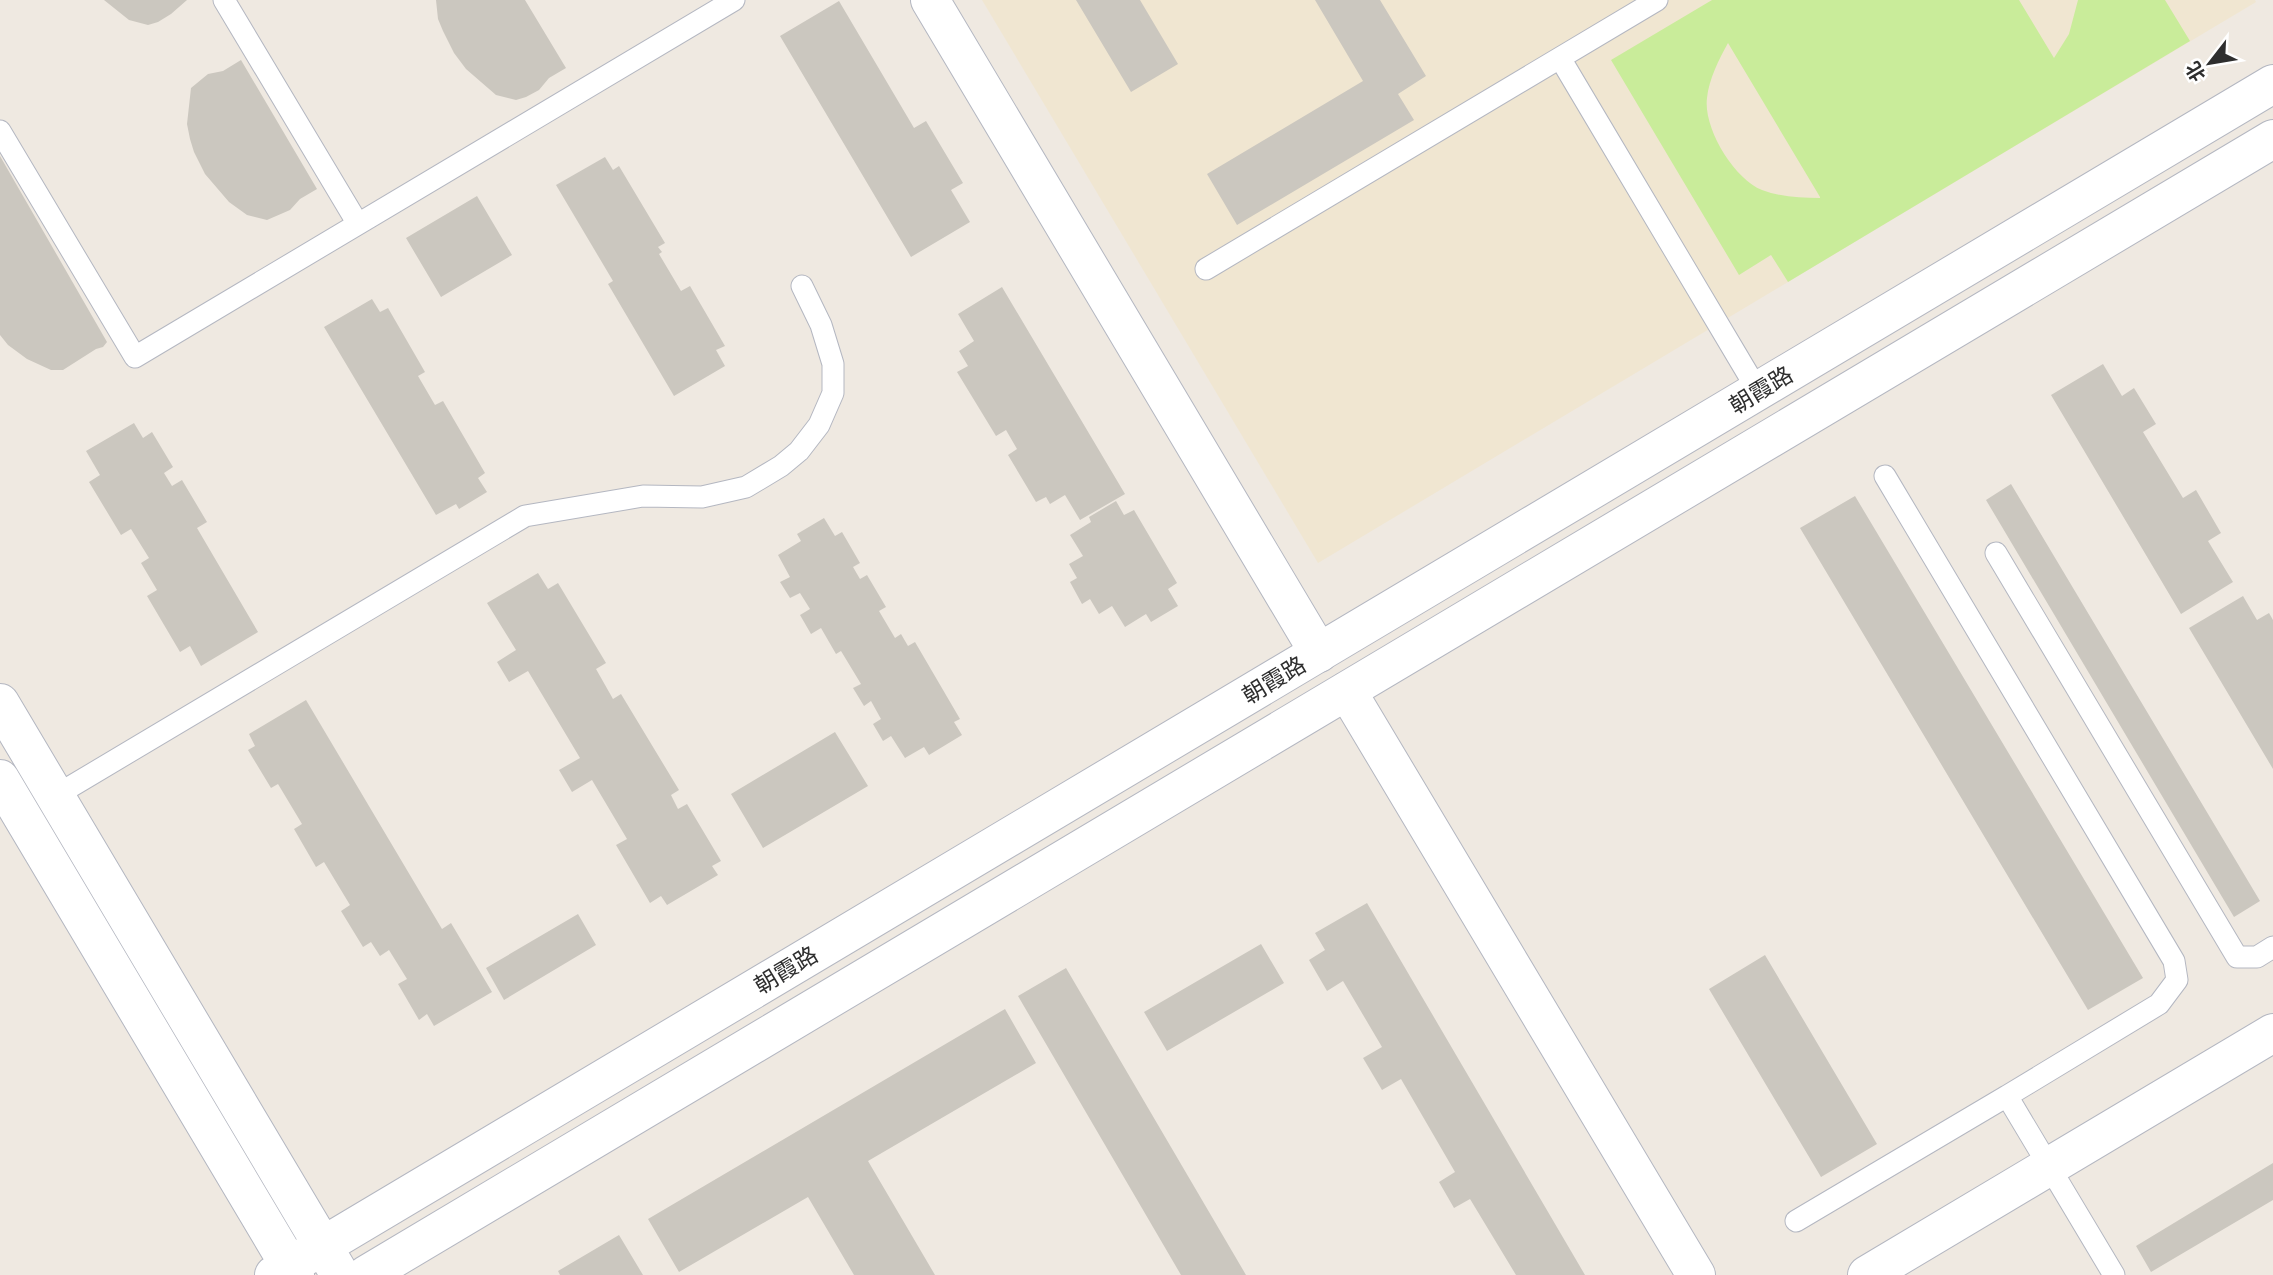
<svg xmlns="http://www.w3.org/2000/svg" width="2273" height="1275" font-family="'Sofia Sans Condensed','Noto Sans SC',sans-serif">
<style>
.education{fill:#f0e6d1}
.pitch{fill:#c9ec9a;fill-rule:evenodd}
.building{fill:#cbc7bf}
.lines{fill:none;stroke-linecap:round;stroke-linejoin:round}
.service-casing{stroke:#b4b7c1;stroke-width:23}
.minor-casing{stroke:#b4b7c1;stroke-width:40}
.tertiary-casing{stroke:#b4b7c1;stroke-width:40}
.service{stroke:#fff;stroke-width:21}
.minor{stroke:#fff;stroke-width:38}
.tertiary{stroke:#fff;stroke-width:38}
.labels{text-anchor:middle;stroke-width:5;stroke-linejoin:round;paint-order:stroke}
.street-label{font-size:23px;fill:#2e2e2e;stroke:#fff}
</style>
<rect width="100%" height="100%" fill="#efe9e1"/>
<path class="education" d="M982,0H2255L2256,2L1318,563Z"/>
<path class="pitch" d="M1712,0H2019L2054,58L2069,34L2078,0H2165L2190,41L1788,282L1771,255L1739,275L1611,60ZM1728,43L1820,197V198C1800,198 1781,197 1762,190C1734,179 1703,128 1707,98C1709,79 1719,59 1728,43Z"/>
<path class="building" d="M104,0H187L171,14L158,22L148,25L129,20Z
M436,0H525L566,68L549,78L539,90L526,97L516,100L496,95L466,69L454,53L443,31L438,19Z
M1076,0H1140L1178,64L1131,92Z
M1315,0H1380L1426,76L1398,94L1414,120L1237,225L1207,174L1363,81Z
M839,1L914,128L926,121L963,183L951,190L970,222L911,257L780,36Z
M241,60L317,189L300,199L290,210L267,220L247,215L229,202L205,174L194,152L190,139L187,124L191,88L208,74L223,71Z
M0,156L107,342L103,347L96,349L63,370H51L27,359L8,345L0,335Z
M605,157L613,170L619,166L665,243L658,247L662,252L659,254L681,291L690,286L725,346L716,350L725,366L674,396L608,284L613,281L556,185Z
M477,196L512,255L441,297L406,238Z
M1002,287L1125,494L1080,520L1065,495L1050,504L1046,497L1036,502L1008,455L1017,449L1006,430L996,436L957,372L968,366L959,351L974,341L958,314Z
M372,299L380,312L388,308L425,372L418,376L435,405L443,401L485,473L478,478L487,492L459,509L456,504L436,515L324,327Z
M2103,364L2122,396L2134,388L2156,424L2143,432L2183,498L2196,490L2221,533L2208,541L2233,582L2181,614L2051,395Z
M134,423L143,438L152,432L173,467L164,473L172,486L182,480L207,522L197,528L258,632L201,666L190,646L180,652L147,596L157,590L141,563L149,558L131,529L121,535L89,482L100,475L86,451Z
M2011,484L2260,901L2234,917L1986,500Z
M1855,496L2143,978L2088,1010L1800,528Z
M1116,501L1124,515L1134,510L1177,583L1168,589L1178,606L1151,622L1146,614L1125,627L1112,606L1099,614L1090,599L1082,604L1070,582L1077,578L1069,564L1083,556L1070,535L1091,522L1089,517Z
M824,518L835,536L842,532L860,563L853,567L860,579L867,575L886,607L879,611L895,638L901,634L908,646L915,642L960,719L954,722L962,735L929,755L924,747L905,758L891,736L883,741L873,724L881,719L871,701L864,706L853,688L861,684L841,651L836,654L821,628L811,634L800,615L810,609L800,593L790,598L780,582L790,577L778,555L801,541L797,534Z
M538,573L548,589L558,583L606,663L596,669L613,699L621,694L679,790L671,795L678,809L687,804L721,861L712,866L718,875L667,905L661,896L650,903L616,845L627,839L592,780L572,792L559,770L580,758L528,671L509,682L497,662L516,650L487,603Z
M2243,596L2257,620L2269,613L2273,620V769L2189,628Z
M306,700L442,929L451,923L492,992L434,1026L427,1014L419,1020L398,984L407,979L389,950L380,956L371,942L363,947L341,911L350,905L324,862L316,867L294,829L302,824L278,784L271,788L248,750L255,746L249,734Z
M835,732L868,786L763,848L731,794Z
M1367,903L1585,1275H1516L1470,1199L1454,1208L1439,1182L1455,1172L1401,1079L1382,1090L1363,1058L1382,1047L1343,981L1327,991L1309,960L1325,950L1315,933Z
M578,914L596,945L504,1000L486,968Z
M1261,944L1284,983L1167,1051L1144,1012Z
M1765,955L1877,1144L1821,1177L1709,989Z
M1066,968L1246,1275H1181L1018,996Z
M1005,1009L1036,1063L868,1161L935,1275H854L808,1197L679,1272L648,1219Z
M2273,1163V1200L2151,1272L2136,1246Z
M619,1235L643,1275H560L558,1271Z"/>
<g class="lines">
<defs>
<path id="service" d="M224,0L358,224
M1560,58L1758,391
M0,131L135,357L734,0
M1206,269L1657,0
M1885,476L2174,961L2177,980L2159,1004L2007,1096L2114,1275
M1996,553L2237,957H2257L2273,947
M55,796L525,516L643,496L702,497L746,487L781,466L799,451L819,425L833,393V364L821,325L802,286
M1796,1221L2007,1096"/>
<path id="minor" d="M930,0L1319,653
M1347,691L1696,1275
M1867,1275L2273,1033"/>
<path id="tertiary" d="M0,703L340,1275
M0,779L295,1275
M274,1275L2273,84
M366,1275L2273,139"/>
</defs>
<use href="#service" class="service-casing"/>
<use href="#minor" class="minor-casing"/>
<use href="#tertiary" class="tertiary-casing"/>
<use href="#service" class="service"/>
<use href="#minor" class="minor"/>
<use href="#tertiary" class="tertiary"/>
</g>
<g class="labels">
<g class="street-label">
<text transform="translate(1761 390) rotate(-31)" y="8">朝霞路</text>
<text transform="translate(1274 680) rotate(-31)" y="8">朝霞路</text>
<text transform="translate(786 970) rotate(-31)" y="8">朝霞路</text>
</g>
</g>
<g transform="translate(2210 63) rotate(239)" stroke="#ffffff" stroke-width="5" paint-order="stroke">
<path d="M0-5L12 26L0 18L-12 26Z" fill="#2e2e2e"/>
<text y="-10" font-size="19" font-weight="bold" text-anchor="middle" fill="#2e2e2e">北</text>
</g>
</svg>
